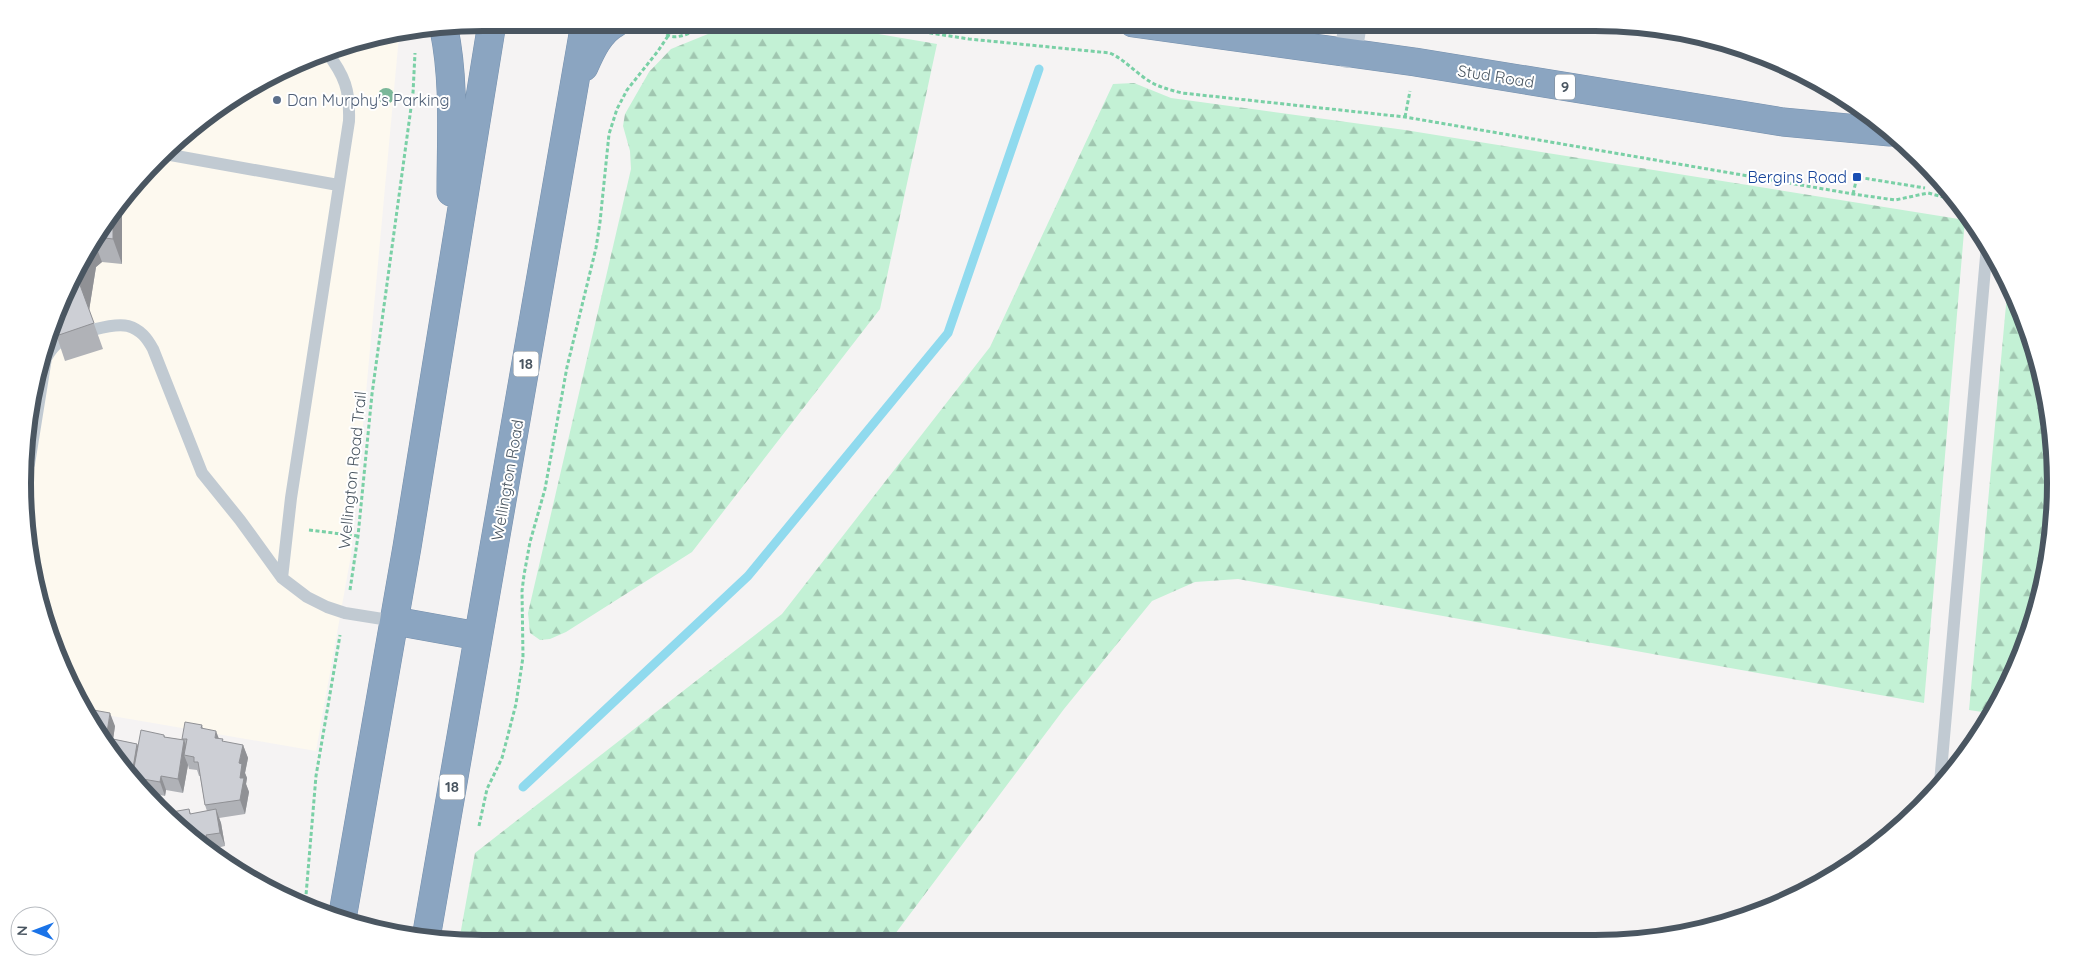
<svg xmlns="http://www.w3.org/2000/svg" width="2078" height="966" font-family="Quicksand,sans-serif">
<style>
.commercial{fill:#fdf9ef}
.forest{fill:url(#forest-firs)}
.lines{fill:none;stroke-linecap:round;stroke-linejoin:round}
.stream{stroke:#90daee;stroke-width:9}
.highway-casing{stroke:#7690ad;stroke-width:29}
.path{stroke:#7ad0a6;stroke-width:3;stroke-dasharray:4 2.5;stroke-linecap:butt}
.lane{stroke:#c1cad2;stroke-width:12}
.secondary{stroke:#c1cbd6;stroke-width:28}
.highway{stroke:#8ba5c1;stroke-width:28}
.tree{fill:#7bb799}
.wall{fill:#b0b2b7}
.shaded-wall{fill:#909195}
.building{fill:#cdcfd5;stroke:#909195}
.service-dot{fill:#5c6f8a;stroke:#fff;stroke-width:2}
.transit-dot{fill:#1a4fb4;stroke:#fff;stroke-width:2}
.labels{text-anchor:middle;stroke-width:4;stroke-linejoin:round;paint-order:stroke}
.shield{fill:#fff;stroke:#808990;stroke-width:1}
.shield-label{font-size:15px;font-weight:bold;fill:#4a5661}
.street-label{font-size:16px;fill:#4a5661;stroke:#fff}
.service-label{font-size:16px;fill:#4e5e75;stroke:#fff;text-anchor:start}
.transit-label{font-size:16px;fill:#164399;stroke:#fff;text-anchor:end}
.rim{fill:none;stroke:#4a5661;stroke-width:6}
</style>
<defs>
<pattern id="forest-firs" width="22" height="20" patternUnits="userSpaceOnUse" patternTransform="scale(1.25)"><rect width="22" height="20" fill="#c3f1d5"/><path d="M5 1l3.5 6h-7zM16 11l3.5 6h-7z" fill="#a0c6b0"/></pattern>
</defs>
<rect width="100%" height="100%" fill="#f5f3f3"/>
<path class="commercial" d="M399,36L351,555L316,751L83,711L47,631L26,543L31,393L84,253L180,137L253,84L335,47Z"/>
<path class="forest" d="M735,23H814L937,44L880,309L692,552L566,632L550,639L540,640L530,633L528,613L631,169L630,151L623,126L625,114L649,72L671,49Z
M1134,83L1171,98L1405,130L1965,220L1924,703L1238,579L1195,582L1152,601L1064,709L889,942L483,943L459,941L475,853L782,614L990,347L1113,84Z
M2008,283L2020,307L2047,393L2055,483L2047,573L2021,659L1989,713L1969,710Z"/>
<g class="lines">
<path class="stream" d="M523,787L748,576L948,333L1039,69"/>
<defs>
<path id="highway" d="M1133,23L1415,62L1783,122L1890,132
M444,29C455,82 451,138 451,192
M584,67C591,51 600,31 616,23
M395,621L478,636
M342,919L407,547L492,23
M426,938L585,23"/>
</defs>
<use href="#highway" class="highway-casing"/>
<path class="path" d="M660,23C667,50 694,30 711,23
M865,23L969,39L1110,53C1123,59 1131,68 1142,76C1154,86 1167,89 1182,93L1405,117L1853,194L1895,200L1928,193L1955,200
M1420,33L1422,23
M1405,117L1410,91
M1853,194L1857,177L1925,188
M309,530L358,536
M350,590L358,536L372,394L413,93L415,53
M479,826L487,789L502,758L516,704L523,657L522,591L524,575L530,542L545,489L567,367L596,248L600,222L609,134L617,109L627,90L658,51L668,36
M305,907L316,776L340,635"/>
<path class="lane" d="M165,154L338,185
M29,464L46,358C50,351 54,345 61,341C76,334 113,322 128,326C141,330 147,338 153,349L202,473L240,520L282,578L307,597L327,607L345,613L395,621
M282,578L291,498L349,121C350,90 345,76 326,51
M1940,783L1987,245"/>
<path class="secondary" d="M1348,54L1353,23"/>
<use href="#highway" class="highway"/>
</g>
<circle class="tree" cx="386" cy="96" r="8"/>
<path class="wall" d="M121,208L122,211V264L102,262L96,267L89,310L103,349L65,361L55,331L84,253Z
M84,713L115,726L113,739L137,744L138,746L164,735L165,737L183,740L182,739L202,725L203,728L219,739H223V742L243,745L248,758L245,773L247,778L246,784L249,792L245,814L219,818L221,823L225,846L212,849L180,829L189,809L191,814L207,811L205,805L200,776H199L197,770L189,769L188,765L183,793L166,790L165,796L150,793Z"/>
<path class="shaded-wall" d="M121,208L122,211V264L113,239V218Z
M94,241L102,262L96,267L89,311L80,285L85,252Z
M110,713L115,726L112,747L106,739Z
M216,731L221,744L215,738Z
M184,740L189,754L184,755L188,765L183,793L178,779Z
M137,744L142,758L136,776L133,768Z
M243,745L248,758L245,773L247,778L246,784L249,792L245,814L240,800L239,763Z
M161,776L166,790L165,796L160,782Z
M216,809L221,823L225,846L220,833Z
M206,835L212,849L209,847Z"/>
<path class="building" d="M113,218V239L97,237Z
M85,252L80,285L94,323L56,336L55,331Z
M82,708L110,713L106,739L84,713Z
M185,722L202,725L201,728L216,731L215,738L223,739L222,741L243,745L239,763L242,764L240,778H244L240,800L205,805L198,762H194V757L184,755L187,739H182Z
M141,730L164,735V737L184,740L178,779L161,776L160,782L137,778L133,773Z
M108,738L137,744L133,768L130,769L108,742Z
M189,809L190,814L216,809L220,833L206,835L209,847L180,829L166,813Z"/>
<circle class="service-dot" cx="277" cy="100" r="5"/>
<rect class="transit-dot" x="1852" y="172" width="10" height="10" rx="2.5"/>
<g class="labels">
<g class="shield">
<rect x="1555" y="74.5" width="20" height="25" rx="4"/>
<rect x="513.5" y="351.5" width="25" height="25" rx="4"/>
<rect x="439.5" y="774.5" width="25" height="25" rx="4"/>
</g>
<g class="shield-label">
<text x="1565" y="92">9</text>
<text x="526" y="369">18</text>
<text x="452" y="792">18</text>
</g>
<g class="street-label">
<text transform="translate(1496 76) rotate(9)" y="6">Stud Road</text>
<text transform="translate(352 470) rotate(-84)" y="6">Wellington Road Trail</text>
<text transform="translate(507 480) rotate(-80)" y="6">Wellington Road</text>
</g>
<g class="service-label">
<text x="287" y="106">Dan Murphy's Parking</text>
</g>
<g class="transit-label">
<text x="1847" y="183">Bergins Road</text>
</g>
</g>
<path d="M0 0H2078V966H0ZM483 31H1595A452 452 0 0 1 2047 483V483A452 452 0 0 1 1595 935H483A452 452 0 0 1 31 483V483A452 452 0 0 1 483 31Z" fill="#fff" fill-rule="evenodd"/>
<path class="rim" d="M483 31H1595A452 452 0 0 1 2047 483V483A452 452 0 0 1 1595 935H483A452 452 0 0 1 31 483V483A452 452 0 0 1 483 31Z"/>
<g transform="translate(35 931) rotate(271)"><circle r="24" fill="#ffffff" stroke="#b7bbc0"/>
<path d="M0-4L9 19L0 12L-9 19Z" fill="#1a73e8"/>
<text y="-8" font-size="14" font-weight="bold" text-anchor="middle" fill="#4a5661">N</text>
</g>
</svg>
